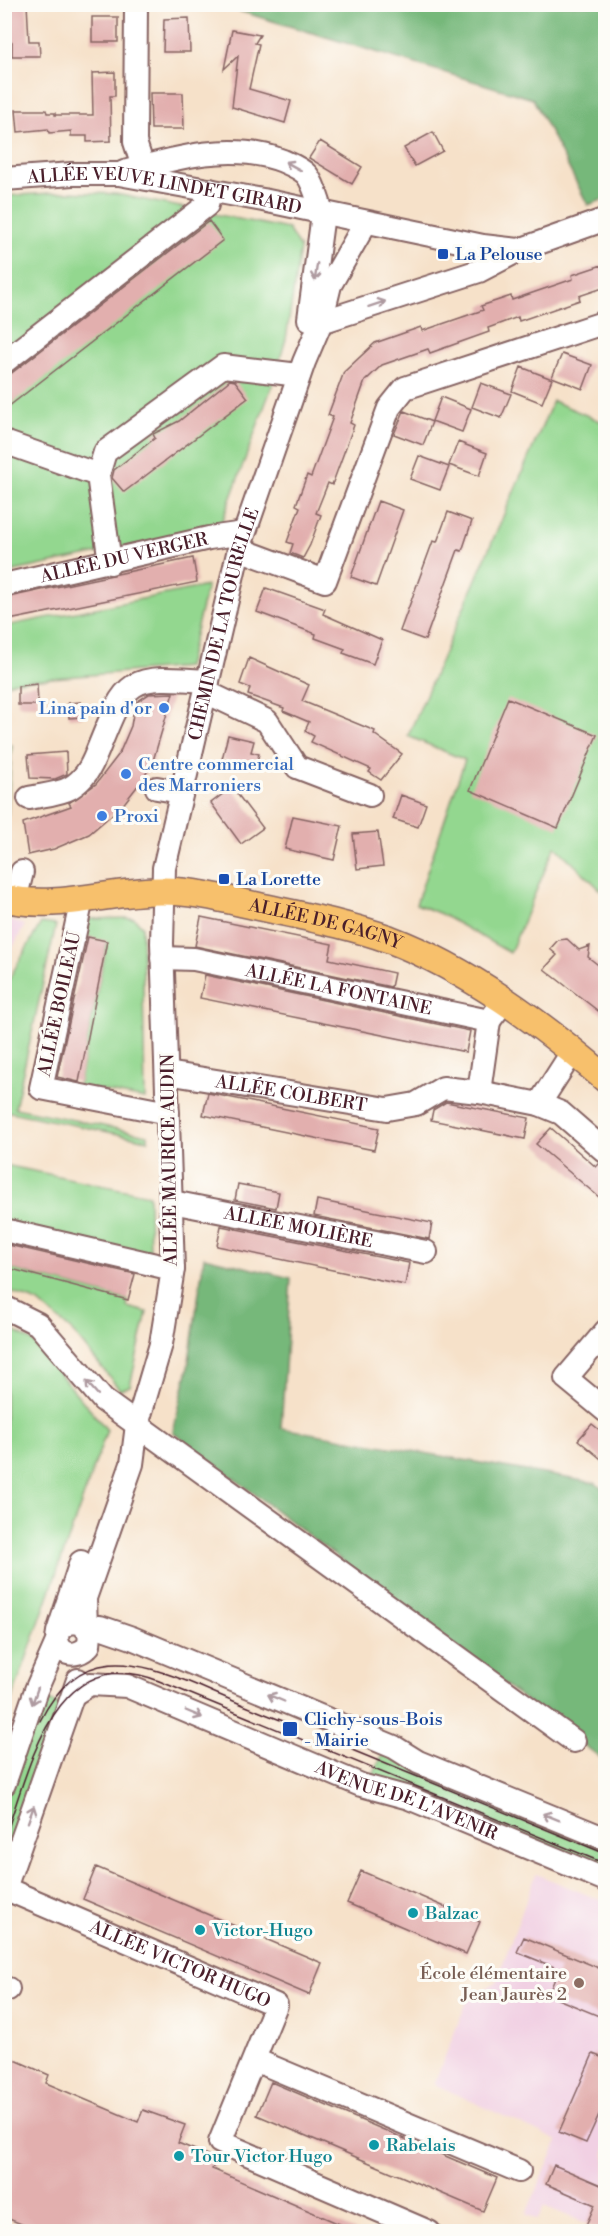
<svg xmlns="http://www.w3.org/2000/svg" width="610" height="2236" font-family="'Libre Bodoni',serif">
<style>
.built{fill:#f1d0e3}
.green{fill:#93d78f;stroke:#6e7b5d;stroke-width:1.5}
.forest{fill:#76b87a;stroke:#606c52;stroke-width:1.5}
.building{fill:#e2afae}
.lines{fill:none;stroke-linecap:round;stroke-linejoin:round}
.minor-casing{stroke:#866362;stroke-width:26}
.major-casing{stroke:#866362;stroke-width:30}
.minor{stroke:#fff;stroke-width:22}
.major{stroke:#f7c06c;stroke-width:27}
.tram{stroke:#4a1f2b;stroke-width:1.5}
.oneway{stroke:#ae9aa0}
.transit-dot{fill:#1a4fb4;stroke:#fdfcf7;stroke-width:2}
.shop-dot{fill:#3f7fe0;stroke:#fdfcf7;stroke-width:2}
.culture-dot{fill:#0f9aa8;stroke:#fdfcf7;stroke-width:2}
.education-dot{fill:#8d6e63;stroke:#fdfcf7;stroke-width:2}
.labels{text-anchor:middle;stroke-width:6;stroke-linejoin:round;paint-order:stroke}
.street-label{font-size:18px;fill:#4a1f2b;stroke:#fdfcf7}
.transit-label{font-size:18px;fill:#164399;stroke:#fdfcf7;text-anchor:start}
.shop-label{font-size:18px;fill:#366cbe;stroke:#fdfcf7;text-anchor:start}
.culture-label{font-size:18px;fill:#0d838f;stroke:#fdfcf7;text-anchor:start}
.education-label{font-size:18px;fill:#785e54;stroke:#fdfcf7;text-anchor:end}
</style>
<rect width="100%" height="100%" fill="#fdfcf7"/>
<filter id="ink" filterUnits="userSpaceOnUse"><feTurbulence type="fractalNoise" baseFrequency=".0167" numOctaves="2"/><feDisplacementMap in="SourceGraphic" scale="12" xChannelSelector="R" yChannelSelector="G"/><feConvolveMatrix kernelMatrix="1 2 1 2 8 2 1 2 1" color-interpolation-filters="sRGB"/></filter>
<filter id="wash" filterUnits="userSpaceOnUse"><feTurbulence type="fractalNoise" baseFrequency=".008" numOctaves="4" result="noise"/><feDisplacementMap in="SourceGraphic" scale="24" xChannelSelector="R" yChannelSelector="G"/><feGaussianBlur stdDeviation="1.35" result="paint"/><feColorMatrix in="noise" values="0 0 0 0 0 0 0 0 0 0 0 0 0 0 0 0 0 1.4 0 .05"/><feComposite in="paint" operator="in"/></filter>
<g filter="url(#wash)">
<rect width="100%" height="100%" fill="#f6e1c9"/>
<path class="built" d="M5,919L25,925L5,962L4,919Z
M536,1874L605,1902V2231L544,2206L537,2220L526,2214L558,2141L434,2084L467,2001L496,1982Z"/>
<path class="green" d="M67,192L116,194L288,229L300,248L286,339L272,386L220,527L5,573V196Z
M553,401L605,423V894L555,846L510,953L441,914L416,904L465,760L408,736Z
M207,586L187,667L16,681L5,685V626Z
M5,744L12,745L5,851L4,744Z
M134,918L142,926L145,1099L78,1086L107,942L84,936L88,919Z
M41,923L56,925L15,1108L148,1135V1140L5,1111V986Z
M5,1165L149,1195L150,1258L5,1222Z
M4,1267L128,1300L127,1307L147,1312L130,1386L120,1390L73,1332L38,1302L5,1290Z
M5,1326L32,1341L107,1430L5,1719Z
M41,1698L62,1706L10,1850L5,1848V1800Z
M385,1749L605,1844V1873L371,1780Z"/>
<path class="forest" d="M219,5H605V199L588,205L533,99Z
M204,1257L291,1278L281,1428L595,1483L605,1491V1761L173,1432L188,1368Z"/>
<g id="blocks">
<path class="building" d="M4,4H27L29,41H39L40,56H12V42H7Z
M92,17H118V42H92Z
M189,18L190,52H163L164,19Z
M232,30L260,35L255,43L259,44L249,89L291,101L285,123L232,107L238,56L224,69Z
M115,72V96H110L111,141L87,142V136H71V131L49,133L48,129L18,132L16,110H46L47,113H55V115H93L92,73Z
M150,93H183L184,129H151Z
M433,132L443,151L415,166L404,148Z
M320,141L362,167L352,184L309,158Z
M209,221L223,240L4,410V379Z
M602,265L606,287L579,296L580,300L519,321L518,317L488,328L489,332L430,353L428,349L382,365L365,381L350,423L354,425L332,485L328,483L316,513L321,515L310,545L303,558L290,553L293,544L287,542L300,507L296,505L307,475L311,477L333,417L328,415L344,372L375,343L421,327L422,331L483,310L481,306L511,296L512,300L573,279L572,275Z
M562,354L592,365L583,389L552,377Z
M521,367L552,379L542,403L512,391Z
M230,380L235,381L248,398L124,492L112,478L114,470L155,438L153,434L179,421Z
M481,383L511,394L501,418L472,407Z
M441,397L471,409L462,432L432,421Z
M404,411L432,422L423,445L394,434Z
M458,442L487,453L479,476L449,465Z
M419,456L449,467L440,490L410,479Z
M378,501L403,510L376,586L351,577Z
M448,512L472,521L462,551L458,550L425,640L400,631L433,541L437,542Z
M193,558L197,582L4,621V598Z
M266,588L325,609L323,614L382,640L373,664L343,653L345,649L315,638L316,634L257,612Z
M249,658L309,685L302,701L375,731L374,734L402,754L381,780L369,772L371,769L311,742L314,736L305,731L309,722L283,711L284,708L248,695L250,688L240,684Z
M37,684L38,705H18V686Z
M173,693L153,761L143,779L122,806L89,834L54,849L28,855L23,823L71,806L69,803L96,784L119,754L131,726L135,703L149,694Z
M508,698L597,735L558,828L470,790Z
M81,702L82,717L69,718L68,703Z
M228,735L254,741L251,752L259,754L255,768L222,759Z
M66,752L67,774L55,779L30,778L28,755Z
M232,787L263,828L241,844L211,803Z
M401,795L426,804L418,827L393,819Z
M293,816L342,826L334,860L285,849Z
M378,832L383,866L357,869L353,834Z
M201,917L332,944L329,959L394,973L391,987L195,946Z
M88,937L107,941L79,1082L57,1077Z
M567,939L579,950L590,946L588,957L606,971V1017L544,969L557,955L550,949L558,940Z
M205,975L470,1031L466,1052L200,998Z
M208,1093L379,1128L374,1150L203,1115Z
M446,1102L529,1118L525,1139L431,1120L433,1110Z
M551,1128L596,1167L600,1163L606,1165V1203L536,1144Z
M238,1184L279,1192L276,1208L235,1200Z
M317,1200L432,1223L429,1239L314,1216Z
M221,1226L409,1263L405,1285L217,1246Z
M4,1244L135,1274L128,1300L4,1267Z
M592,1424L606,1435V1463L578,1440Z
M96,1867L322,1963L309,1995L83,1899Z
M361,1871L480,1922L466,1954L347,1903Z
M524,1937L606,1971V2019L548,1995L559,1969L517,1952Z
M593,2054L606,2059V2099L586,2143L559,2132Z
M4,2055L49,2075L46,2083L138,2122L143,2110L185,2125L178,2143L217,2159L212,2169L358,2232H41L4,2217Z
M271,2082L497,2178L483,2211L257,2115Z
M554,2165L603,2186L606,2181V2232L586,2225L595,2205L546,2184Z"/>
</g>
</g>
<g filter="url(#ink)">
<use href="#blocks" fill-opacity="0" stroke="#866362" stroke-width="1.5"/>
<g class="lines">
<defs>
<g id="minor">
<path d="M136,4L135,142L143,167"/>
<path d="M124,172C174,158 233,141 283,161C290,164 302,169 307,175C315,185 318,202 323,214"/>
<path id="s1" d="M4,179L72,174H119L263,200L483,246L519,250L606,219"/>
<path d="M309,319L323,214"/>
<path d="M321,322L479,271L519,250"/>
<path d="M4,362L207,205L210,190"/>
<path d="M4,442L98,475L110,563"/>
<path d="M98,475L105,452L223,366L299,375"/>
<path d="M239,549L325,581L389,408L405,388L606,322"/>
<path id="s2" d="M4,585L209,538L244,533"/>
<path d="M206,692L267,721L297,767L370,795"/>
<path d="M157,788L181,792"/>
<path d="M29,798C42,795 59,794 70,788C85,779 91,767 97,752C127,677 127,675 208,681"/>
<path d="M82,899L41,1088L168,1113"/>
<path d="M15,900L22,872"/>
<path id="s3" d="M162,958L194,959L489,1021L504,1001"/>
<path id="s4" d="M167,1073L387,1109L416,1104L443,1088L479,1092L539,1104L561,1113L606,1152"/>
<path d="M479,1092L489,1021"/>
<path d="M539,1104L573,1051"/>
<path id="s5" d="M172,1202L426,1252"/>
<path d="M4,1230L173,1269"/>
<path d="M4,1307L38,1324L103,1400L574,1741"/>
<path d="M606,1331L566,1378L606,1411"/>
<path id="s6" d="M86,1627L85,1598L132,1464L137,1425L161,1344L173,1269L162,943L164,868L239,549L304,362L321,322L330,285L366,222"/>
<path d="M86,1627H100L132,1638L394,1747L418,1762L606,1839"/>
<path d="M61,1628L70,1622L81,1623L90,1633L89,1645C76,1661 53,1654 58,1632L81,1562"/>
<path id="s7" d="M74,1694L90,1684L127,1686L361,1785L409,1798L606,1880"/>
<path d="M4,1784L36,1690L57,1642"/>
<path id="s8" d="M4,1888L276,2005L220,2142L429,2232"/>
<path d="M4,1891L78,1680"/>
<path d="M4,1988L8,1989"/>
<path d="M255,2060L519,2171"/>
</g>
<g id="major">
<path id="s9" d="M4,898C57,911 110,890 163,891C197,891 232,901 266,908C307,917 349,925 389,939C468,969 542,1024 606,1079"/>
</g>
</defs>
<use href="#minor" class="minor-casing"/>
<use href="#major" class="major-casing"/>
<use href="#minor" class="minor"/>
<use href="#major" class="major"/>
<path class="tram" d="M40,1721C79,1643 134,1659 201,1687C228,1699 255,1710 283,1721
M352,1750L606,1854
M4,1840C29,1770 54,1639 159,1681L606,1864"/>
</g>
<defs><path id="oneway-shaft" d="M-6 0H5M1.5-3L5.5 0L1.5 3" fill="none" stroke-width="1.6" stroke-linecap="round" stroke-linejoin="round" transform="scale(1.5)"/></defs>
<g class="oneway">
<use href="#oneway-shaft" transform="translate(293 166) rotate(-151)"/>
<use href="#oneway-shaft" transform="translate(316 272) rotate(98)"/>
<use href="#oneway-shaft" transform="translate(377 304) rotate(-18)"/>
<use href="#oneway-shaft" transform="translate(92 1388) rotate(-131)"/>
<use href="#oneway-shaft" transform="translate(35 1696) rotate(109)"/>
<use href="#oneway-shaft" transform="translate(276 1698) rotate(-157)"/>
<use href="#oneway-shaft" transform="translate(194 1714) rotate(23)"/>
<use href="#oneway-shaft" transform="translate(31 1814) rotate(-70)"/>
<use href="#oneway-shaft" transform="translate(551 1817) rotate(-158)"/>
</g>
</g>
<g class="transit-dot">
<rect x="437" y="248" width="12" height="12" rx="3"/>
<rect x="218" y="873" width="12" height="12" rx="3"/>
<rect x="282" y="1721" width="16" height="16" rx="3"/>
</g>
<g class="shop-dot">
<circle cx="164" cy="708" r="6"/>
<circle cx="126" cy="774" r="6"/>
<circle cx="102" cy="816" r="6"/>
</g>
<g class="culture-dot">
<circle cx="413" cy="1913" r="6"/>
<circle cx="200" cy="1930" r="6"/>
<circle cx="374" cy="2145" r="6"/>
<circle cx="179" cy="2156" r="6"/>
</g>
<circle class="education-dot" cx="579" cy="1983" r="6"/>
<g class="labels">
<g class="street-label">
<text dy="6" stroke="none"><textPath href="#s1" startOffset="162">ALLÉE VEUVE LINDET GIRARD</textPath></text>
<text dy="6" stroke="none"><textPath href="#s2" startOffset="123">ALLÉE DU VERGER</textPath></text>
<text dy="6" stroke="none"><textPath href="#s6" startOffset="1023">CHEMIN DE LA TOURELLE</textPath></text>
<text dy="6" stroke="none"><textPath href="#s9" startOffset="326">ALLÉE DE GAGNY</textPath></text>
<text dy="6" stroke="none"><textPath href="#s3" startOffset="180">ALLÉE LA FONTAINE</textPath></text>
<text transform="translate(59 1004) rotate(-78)" y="6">ALLÉE BOILEAU</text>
<text dy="6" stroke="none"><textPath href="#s4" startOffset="126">ALLÉE COLBERT</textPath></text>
<text transform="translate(169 1160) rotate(-91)" y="6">ALLÉE MAURICE AUDIN</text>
<text dy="6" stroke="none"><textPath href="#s5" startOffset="129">ALLÉE MOLIÈRE</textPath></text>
<text dy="6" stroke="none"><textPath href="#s7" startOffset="358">AVENUE DE L'AVENIR</textPath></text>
<text dy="6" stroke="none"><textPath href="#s8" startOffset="192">ALLÉE VICTOR HUGO</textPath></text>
</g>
<g class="transit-label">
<text x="455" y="260">La Pelouse</text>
<text x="236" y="885">La Lorette</text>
<text x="304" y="1725">Clichy-sous-Bois<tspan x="304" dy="21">- Mairie</tspan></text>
</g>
<g class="shop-label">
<text x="152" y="714" text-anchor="end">Lina pain d'or</text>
<text x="138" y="770">Centre commercial<tspan x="138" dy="21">des Marroniers</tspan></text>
<text x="114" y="822">Proxi</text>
</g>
<g class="culture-label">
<text x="425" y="1919">Balzac</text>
<text x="212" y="1936">Victor-Hugo</text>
<text x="386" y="2151">Rabelais</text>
<text x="191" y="2162">Tour Victor Hugo</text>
</g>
<g class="education-label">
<text x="567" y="1979">École élémentaire<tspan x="567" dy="21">Jean Jaurès 2</tspan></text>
</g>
</g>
<rect width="610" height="2236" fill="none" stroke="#fdfcf7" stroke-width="24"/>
</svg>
